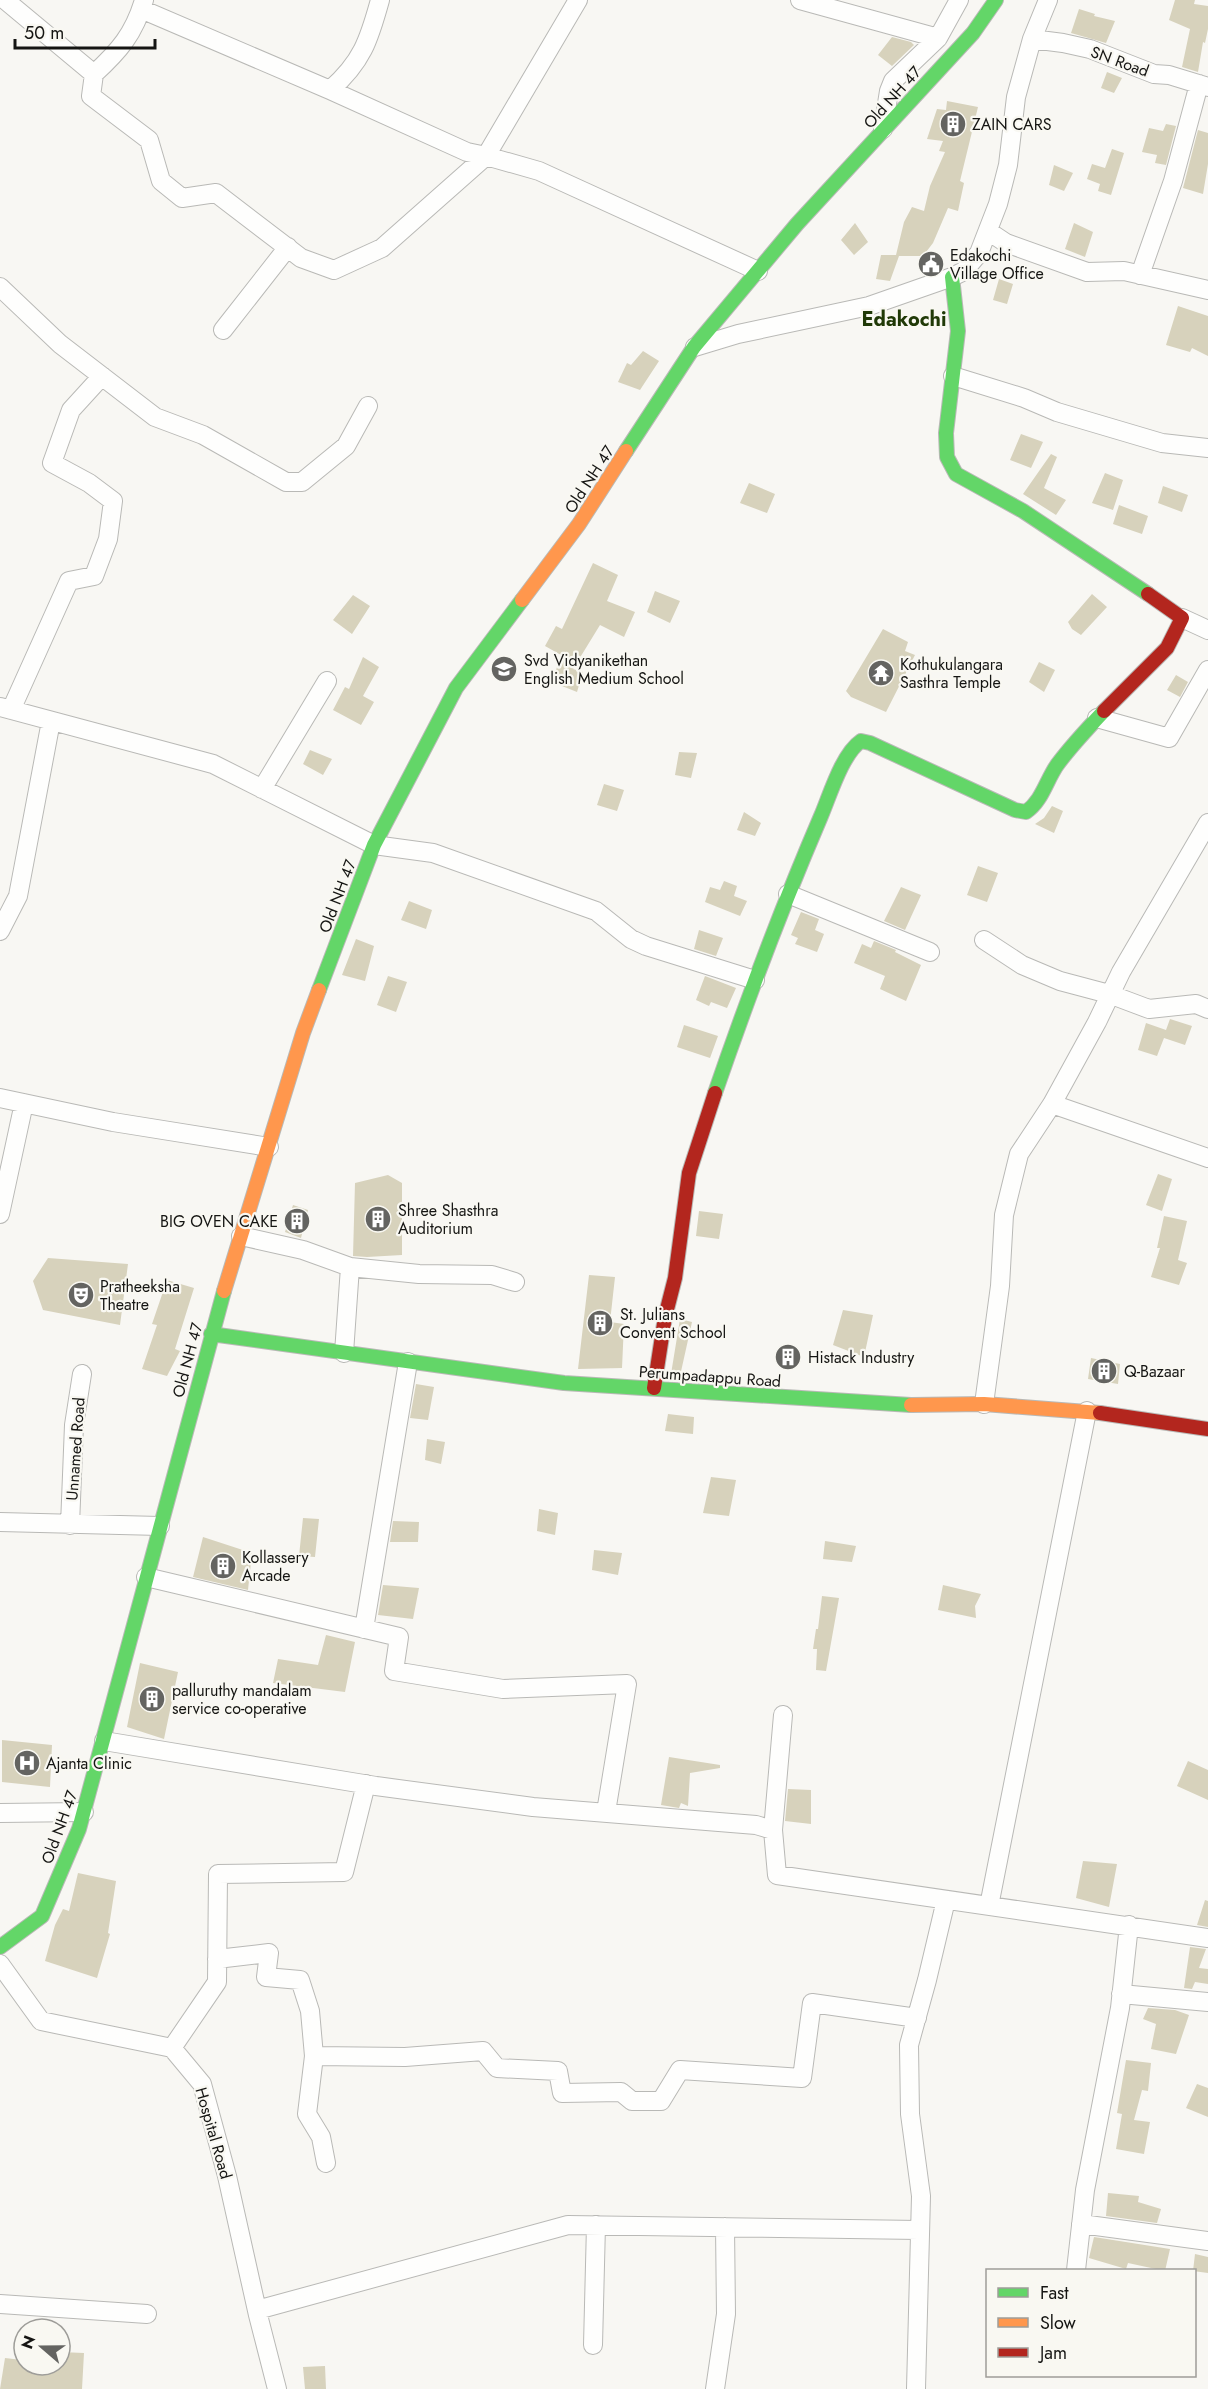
<svg xmlns="http://www.w3.org/2000/svg" width="1208" height="2389" font-family="Jost,sans-serif">
<style>
.building{fill:#d7d2bc}
.lines{fill:none;stroke-linecap:round;stroke-linejoin:round}
.street-casing{stroke:#b9b9b6;stroke-width:20}
.fast-casing{stroke:#b9b9b6;stroke-width:16}
.slow-casing{stroke:#b9b9b6;stroke-width:16}
.jam-casing{stroke:#b9b9b6;stroke-width:16}
.street{stroke:#fefefd;stroke-width:18}
.fast{stroke:#63d668;stroke-width:14}
.slow{stroke:#ff974d;stroke-width:14}
.jam{stroke:#b3261e;stroke-width:14}
.labels{text-anchor:middle;stroke-width:4.5;stroke-linejoin:round;paint-order:stroke}
.street-label{font-size:16px;fill:#151513;stroke:#f9f8f2}
.poi-label{font-size:16px;fill:#151513;stroke:#f9f8f2;text-anchor:start}
.quarter-label{font-size:20px;font-weight:bold;fill:#203907;stroke:#f9f8f2}
</style>
<rect width="100%" height="100%" fill="#f8f7f3"/>
<path class="building" d="M1175,0H1195L1194,4L1208,6V29L1205,43L1203,42L1198,72L1182,67L1190,29L1169,20Z
M1079,9L1095,14L1094,16L1115,21L1106,43L1071,33Z
M892,37L911,42L914,45L892,66L878,55Z
M1107,72L1122,78L1114,93L1101,88Z
M947,101L978,107L960,181L964,183L958,211L948,208L933,243L923,256H899L890,281L876,279L881,255H896L904,222L912,207L924,211L930,186L945,152L939,151L943,141L927,139L937,109L946,110Z
M1166,124L1176,126L1166,165L1155,163L1157,155L1142,152L1149,128L1163,131Z
M1198,130L1208,133V164L1203,194L1183,188Z
M1112,149L1124,153L1111,195L1098,191L1100,184L1087,179L1092,164L1105,168Z
M1054,165L1073,173L1064,191L1049,185Z
M855,223L868,242L854,255L841,240Z
M1074,223L1093,232L1085,257L1065,249Z
M999,279L1013,284L1007,304L993,300Z
M1178,306L1208,316V356L1192,348L1190,352L1166,345Z
M643,351L659,361L640,390L618,382L627,363L631,365Z
M1021,434L1043,442L1031,468L1010,460Z
M1051,454L1057,457L1044,488L1066,500L1056,515L1023,494Z
M1105,473L1123,480L1113,510L1092,503Z
M749,483L775,494L767,513L740,503Z
M1163,486L1188,495L1182,512L1158,503Z
M1119,505L1148,516L1142,534L1113,524Z
M593,563L618,575L607,601L635,612L624,637L600,625L573,669L583,672L577,692L552,682L561,655L545,646L556,626L562,629Z
M655,591L680,601L670,623L647,612Z
M1092,594L1107,607L1081,635L1072,629L1068,622Z
M353,595L370,606L352,634L333,620Z
M883,629L908,642L905,651L915,655L886,712L851,697L846,691Z
M363,657L379,667L363,696L374,702L361,725L333,710L345,687L349,689Z
M1039,662L1055,670L1044,692L1029,682Z
M1176,675L1188,682L1180,697L1167,690Z
M310,750L332,759L323,775L303,764Z
M679,752L697,753L691,778L675,775Z
M604,784L624,790L617,811L597,805Z
M1052,806L1063,811L1054,833L1035,824L1044,818Z
M744,812L761,823L755,836L737,830Z
M978,866L998,873L987,902L967,895Z
M724,881L737,886L734,896L747,901L740,916L705,902L710,887L720,890Z
M901,887L921,895L905,930L884,921Z
M409,901L432,910L426,929L401,920Z
M801,912L819,919L815,930L824,934L817,952L795,944L798,938L791,935Z
M699,930L723,938L716,956L694,949Z
M356,939L374,946L365,981L342,975Z
M874,941L896,950L895,952L921,965L906,1001L880,989L885,976L854,963L862,944L871,948Z
M388,976L407,982L396,1012L377,1005Z
M705,976L736,988L727,1008L711,1002L709,1006L696,1000Z
M1170,1019L1192,1026L1185,1045L1164,1038L1157,1056L1138,1050L1146,1023L1166,1030Z
M684,1025L718,1036L710,1058L677,1047Z
M1158,1174L1172,1179L1162,1211L1146,1205Z
M388,1175L402,1183V1255L367,1257L353,1256L355,1183Z
M293,1205L308,1210L301,1238L285,1232Z
M699,1211L723,1214L719,1239L696,1236Z
M1164,1216L1187,1221L1178,1260L1187,1263L1179,1285L1151,1277L1160,1248H1157Z
M48,1258L128,1264L120,1325L43,1310L33,1281Z
M589,1275L615,1277L610,1322L624,1324L622,1368L578,1369Z
M167,1280L194,1288L175,1349L180,1351L167,1376L142,1369L157,1325L152,1324Z
M843,1310L873,1315L864,1357L833,1345Z
M680,1319L692,1322L680,1376L671,1374Z
M1091,1358L1120,1364L1118,1384L1088,1379Z
M416,1384L434,1387L428,1420L410,1418Z
M668,1414L694,1417L693,1434L665,1431Z
M427,1439L445,1442L441,1464L425,1460Z
M711,1477L736,1480L729,1516L703,1513Z
M539,1509L558,1513L555,1535L537,1531Z
M303,1518L319,1519L315,1557L299,1556Z
M393,1521L419,1522L418,1542H390Z
M203,1537L252,1553L248,1590L193,1577Z
M825,1541L856,1546L852,1562L823,1559Z
M594,1550L622,1553L618,1575L592,1570Z
M383,1585L419,1588L413,1619L378,1615Z
M943,1585L981,1594L975,1606L976,1618L938,1610Z
M822,1596L839,1598L826,1671L816,1670L817,1649H813L816,1629H818Z
M326,1635L355,1642L345,1692L273,1683L278,1659L318,1665Z
M140,1663L178,1672L164,1739L127,1727Z
M2,1740L52,1745L50,1787L2,1782Z
M669,1757L720,1765V1768L690,1773L688,1806L681,1803L679,1808L661,1805Z
M1188,1761L1208,1770V1800L1177,1786Z
M788,1789L811,1790V1824L785,1821Z
M1083,1861L1117,1864L1109,1907L1076,1898Z
M78,1873L116,1881L108,1933L110,1934L97,1978L45,1961L55,1925L63,1909L69,1911Z
M1205,1900L1208,1901V1927L1197,1925Z
M1190,1947L1206,1949L1199,1968L1208,1969V1984L1195,1982L1192,1989L1184,1988Z
M1148,2008L1175,2010L1189,2015L1176,2054L1151,2049L1156,2024L1143,2019Z
M1126,2060L1151,2063L1148,2091L1142,2090L1134,2120L1150,2122L1144,2154L1116,2149L1122,2114L1117,2113Z
M1197,2084L1208,2088V2117L1186,2108Z
M1108,2193L1139,2196L1138,2202L1161,2209L1157,2223L1106,2216Z
M1094,2237L1170,2249L1165,2271L1128,2263L1126,2269L1089,2258Z
M1195,2254L1208,2257V2273L1193,2271Z
M60,2352L84,2353L82,2389H0L5,2358L22,2360L21,2365H60Z
M325,2366L326,2389H305L303,2367Z"/>
<g class="lines">
<defs>
<path id="street" d="M5,0L94,74C119,51 134,34 144,0
M578,0L486,156L539,171L758,271
M800,0L938,38
M141,9L330,90L467,152L486,156
M1032,39L1063,43L1090,49L1154,74L1169,75L1208,87
M94,74L91,96L149,140L161,181L182,198L216,193L301,258L334,270L382,248L486,156
M330,90C362,62 369,40 380,0
M883,129L889,91L893,81L938,38L959,0
M988,231L1006,243L1087,272L1124,271L1208,290
M1140,275L1173,181L1199,84
M0,287L60,344L155,417L203,435L286,482H302L346,446L368,406
M223,330L288,247
M695,347L738,334L869,306L952,277L964,271L979,253L998,204L1008,165L1016,97L1032,39L1048,0
M953,376L1024,398L1057,412L1162,443L1208,448
M1182,618L1208,630
M0,707L213,764L374,845L433,853L596,911L631,939L646,946L755,980
M11,710L69,581L94,576L108,539L113,501L89,483L52,463L71,410L102,376
M1097,718L1169,738L1208,670
M262,789L327,681
M788,894L930,952
M0,931L18,896L51,721
M984,940L1022,965L1060,981L1109,994L1149,1009L1196,1004L1208,1009
M0,1098L113,1122L269,1147
M1052,1104L1208,1158
M0,1214L24,1103
M241,1236L303,1250L350,1267L419,1274L492,1275L515,1282
M344,1353L350,1267
M984,1404L1000,1286L1004,1215L1019,1154L1052,1104L1097,1022L1121,972L1208,823
M0,1522L160,1526
M70,1525L74,1425L82,1374
M146,1577L399,1637L394,1671L503,1689L627,1684L606,1812
M364,1629L408,1362
M104,1741L376,1786L533,1807L756,1825L773,1830L777,1875L1208,1938
M0,1813L84,1812
M773,1830L783,1715
M989,1906L1087,1411
M217,1959L269,1953L266,1977L300,1980L310,2011L314,2056L405,2057L483,2051L497,2068L558,2071L562,2093L621,2092L632,2101H661L680,2070L802,2078L812,2003L917,2018
M0,1964L41,2021L172,2048L202,2084L227,2176L258,2315L277,2389
M1121,1994L1208,2002
M172,2048L217,1982L218,1874L344,1872L366,1784
M314,2056L307,2114L321,2137L326,2163
M1081,2224L1208,2241
M1076,2270L1085,2190L1120,2008L1129,1925
M0,2304L147,2314
M257,2310L568,2225L919,2230
M593,2345L596,2225
M715,2389L726,2314L725,2227
M916,2389L921,2196L910,2114L909,2045L927,1980L946,1900"/>
<path id="fast" d="M952,277L958,331L946,433L947,457L956,474L1023,511L1148,594
M626,451L694,347L797,224L973,33L996,0
M319,990L374,845L456,688L522,600
M715,1093C747,1000 782,907 821,816C830,795 842,754 861,741L870,743L1015,810L1026,812C1042,801 1046,781 1057,765C1071,746 1087,729 1104,711
M211,1334L564,1383L911,1405
M0,1947L42,1916L79,1829L224,1291"/>
<path id="slow" d="M522,600L579,524L626,451
M224,1291L303,1033L319,990
M911,1405L984,1404L1100,1413"/>
<path id="jam" d="M1104,711L1167,648L1182,618L1148,594
M654,1388L665,1317L675,1278L689,1173L715,1093
M1100,1413L1208,1429"/>
</defs>
<use href="#street" class="street-casing"/>
<use href="#fast" class="fast-casing"/>
<use href="#slow" class="slow-casing"/>
<use href="#jam" class="jam-casing"/>
<use href="#street" class="street"/>
<use href="#fast" class="fast"/>
<use href="#slow" class="slow"/>
<use href="#jam" class="jam"/>
</g>
<defs>
<symbol id="building-disc" viewBox="-11 -11 22 22"><circle r="9.5" fill="#646461" stroke="#f9f8f2"/><path d="M-4-6H4V6H1V3H-1V6H-4ZM-2.5-4.3h1.7v1.8h-1.7ZM.8-4.3h1.7v1.8H.8ZM-2.5-1h1.7V.8h-1.7ZM.8-1h1.7V.8H.8Z" fill="#fff"/></symbol>
<symbol id="civic-disc" viewBox="-11 -11 22 22"><circle r="9.5" fill="#646461" stroke="#f9f8f2"/><path d="M-.6-6.5H3V-4.5H.6V-3L4-1V1h2V6H-6V1h2V-1L-.6-3ZM-1.2 2.5V6h2.4V2.5Z" fill="#fff"/></symbol>
<symbol id="school-disc" viewBox="-11 -11 22 22"><circle r="9.5" fill="#646461" stroke="#f9f8f2"/><path d="M0-5L7-2L0 1L-7-2ZM-4 1L0 2.5L4 1V4Q0 6-4 4Z" fill="#fff"/></symbol>
<symbol id="temple-disc" viewBox="-11 -11 22 22"><circle r="9.5" fill="#646461" stroke="#f9f8f2"/><path d="M0-6L5-2H3V0L6.5 2.5H4V6H1.5V3h-3V6H-4V2.5H-6.5L-3 0V-2H-5Z" fill="#fff"/></symbol>
<symbol id="theatre-disc" viewBox="-11 -11 22 22"><circle r="9.5" fill="#646461" stroke="#f9f8f2"/><path d="M-5-5.5Q0-4 5-5.5V0Q5 5 0 6Q-5 5-5 0ZM-3.3-2.5H-1v1.5H-3.3ZM1-2.5H3.3v1.5H1ZM-2.8 1Q0 5.5 2.8 1Z" fill="#fff"/></symbol>
<symbol id="hospital-disc" viewBox="-11 -11 22 22"><circle r="9.5" fill="#646461" stroke="#f9f8f2"/><path d="M-5-5h3v3.5h4V-5h3V5h-3V1.5h-4V5h-3Z" fill="#fff"/></symbol>
</defs>
<g fill-rule="evenodd">
<use href="#building-disc" x="938" y="109" width="30" height="30"/>
<use href="#civic-disc" x="916" y="249" width="30" height="30"/>
<use href="#school-disc" x="489" y="654" width="30" height="30"/>
<use href="#temple-disc" x="866" y="658" width="30" height="30"/>
<use href="#building-disc" x="363" y="1204" width="30" height="30"/>
<use href="#building-disc" x="282" y="1206" width="30" height="30"/>
<use href="#theatre-disc" x="66" y="1280" width="30" height="30"/>
<use href="#building-disc" x="585" y="1308" width="30" height="30"/>
<use href="#building-disc" x="773" y="1342" width="30" height="30"/>
<use href="#building-disc" x="1089" y="1356" width="30" height="30"/>
<use href="#building-disc" x="208" y="1551" width="30" height="30"/>
<use href="#building-disc" x="137" y="1684" width="30" height="30"/>
<use href="#hospital-disc" x="12" y="1748" width="30" height="30"/>
</g>
<g class="labels">
<g class="street-label">
<text transform="translate(1120 61) rotate(20)" y="6">SN Road</text>
<text transform="translate(892 97) rotate(-48)" y="6">Old NH 47</text>
<text transform="translate(589 479) rotate(-57)" y="6">Old NH 47</text>
<text transform="translate(337 896) rotate(-69)" y="6">Old NH 47</text>
<text transform="translate(187 1360) rotate(-75)" y="6">Old NH 47</text>
<text transform="translate(710 1376) rotate(4)" y="6">Perumpadappu Road</text>
<text transform="translate(75 1449) rotate(-86)" y="6">Unnamed Road</text>
<text transform="translate(59 1827) rotate(-70)" y="6">Old NH 47</text>
<text transform="translate(214 2133) rotate(74)" y="6">Hospital Road</text>
</g>
<g class="poi-label">
<text x="972" y="130">ZAIN CARS</text>
<text x="950" y="261">Edakochi<tspan x="950" dy="18">Village Office</tspan></text>
<text x="524" y="666">Svd Vidyanikethan<tspan x="524" dy="18">English Medium School</tspan></text>
<text x="900" y="670">Kothukulangara<tspan x="900" dy="18">Sasthra Temple</tspan></text>
<text x="398" y="1216">Shree Shasthra<tspan x="398" dy="18">Auditorium</tspan></text>
<text x="278" y="1227" text-anchor="end">BIG OVEN CAKE</text>
<text x="100" y="1292">Pratheeksha<tspan x="100" dy="18">Theatre</tspan></text>
<text x="620" y="1320">St. Julians<tspan x="620" dy="18">Convent School</tspan></text>
<text x="808" y="1363">Histack Industry</text>
<text x="1124" y="1377">Q-Bazaar</text>
<text x="242" y="1563">Kollassery<tspan x="242" dy="18">Arcade</tspan></text>
<text x="172" y="1696">palluruthy mandalam<tspan x="172" dy="18">service co-operative</tspan></text>
<text x="46" y="1769">Ajanta Clinic</text>
</g>
<g class="quarter-label">
<text x="904" y="326">Edakochi</text>
</g>
</g>
<rect x="986" y="2269" width="210" height="108" fill="#f9f8f2" stroke="#9e9d99" stroke-width="1.5"/>
<rect x="998" y="2288" width="30" height="9" fill="#63d668" stroke="#9e9d99" stroke-width="1.5"/>
<text x="1040" y="2299" font-size="18" fill="#151513">Fast</text>
<rect x="998" y="2318" width="30" height="9" fill="#ff974d" stroke="#9e9d99" stroke-width="1.5"/>
<text x="1040" y="2329" font-size="18" fill="#151513">Slow</text>
<rect x="998" y="2348" width="30" height="9" fill="#b3261e" stroke="#9e9d99" stroke-width="1.5"/>
<text x="1040" y="2359" font-size="18" fill="#151513">Jam</text>
<g transform="translate(42 2347) rotate(290)"><circle r="28" fill="#f9f8f2" stroke="#9e9d99" stroke-width="1.5"/>
<path d="M0-4.5L10 22L0 15L-10 22Z" fill="#646461"/>
<text y="-9" font-size="16" font-weight="bold" text-anchor="middle" fill="#151513">N</text>
</g>
<path d="M15 39v9h140v-9" fill="none" stroke="#151513" stroke-width="3"/>
<text x="24" y="39" font-size="18" fill="#151513" stroke="#f9f8f2" stroke-width="4.5" paint-order="stroke">50 m</text>
</svg>
